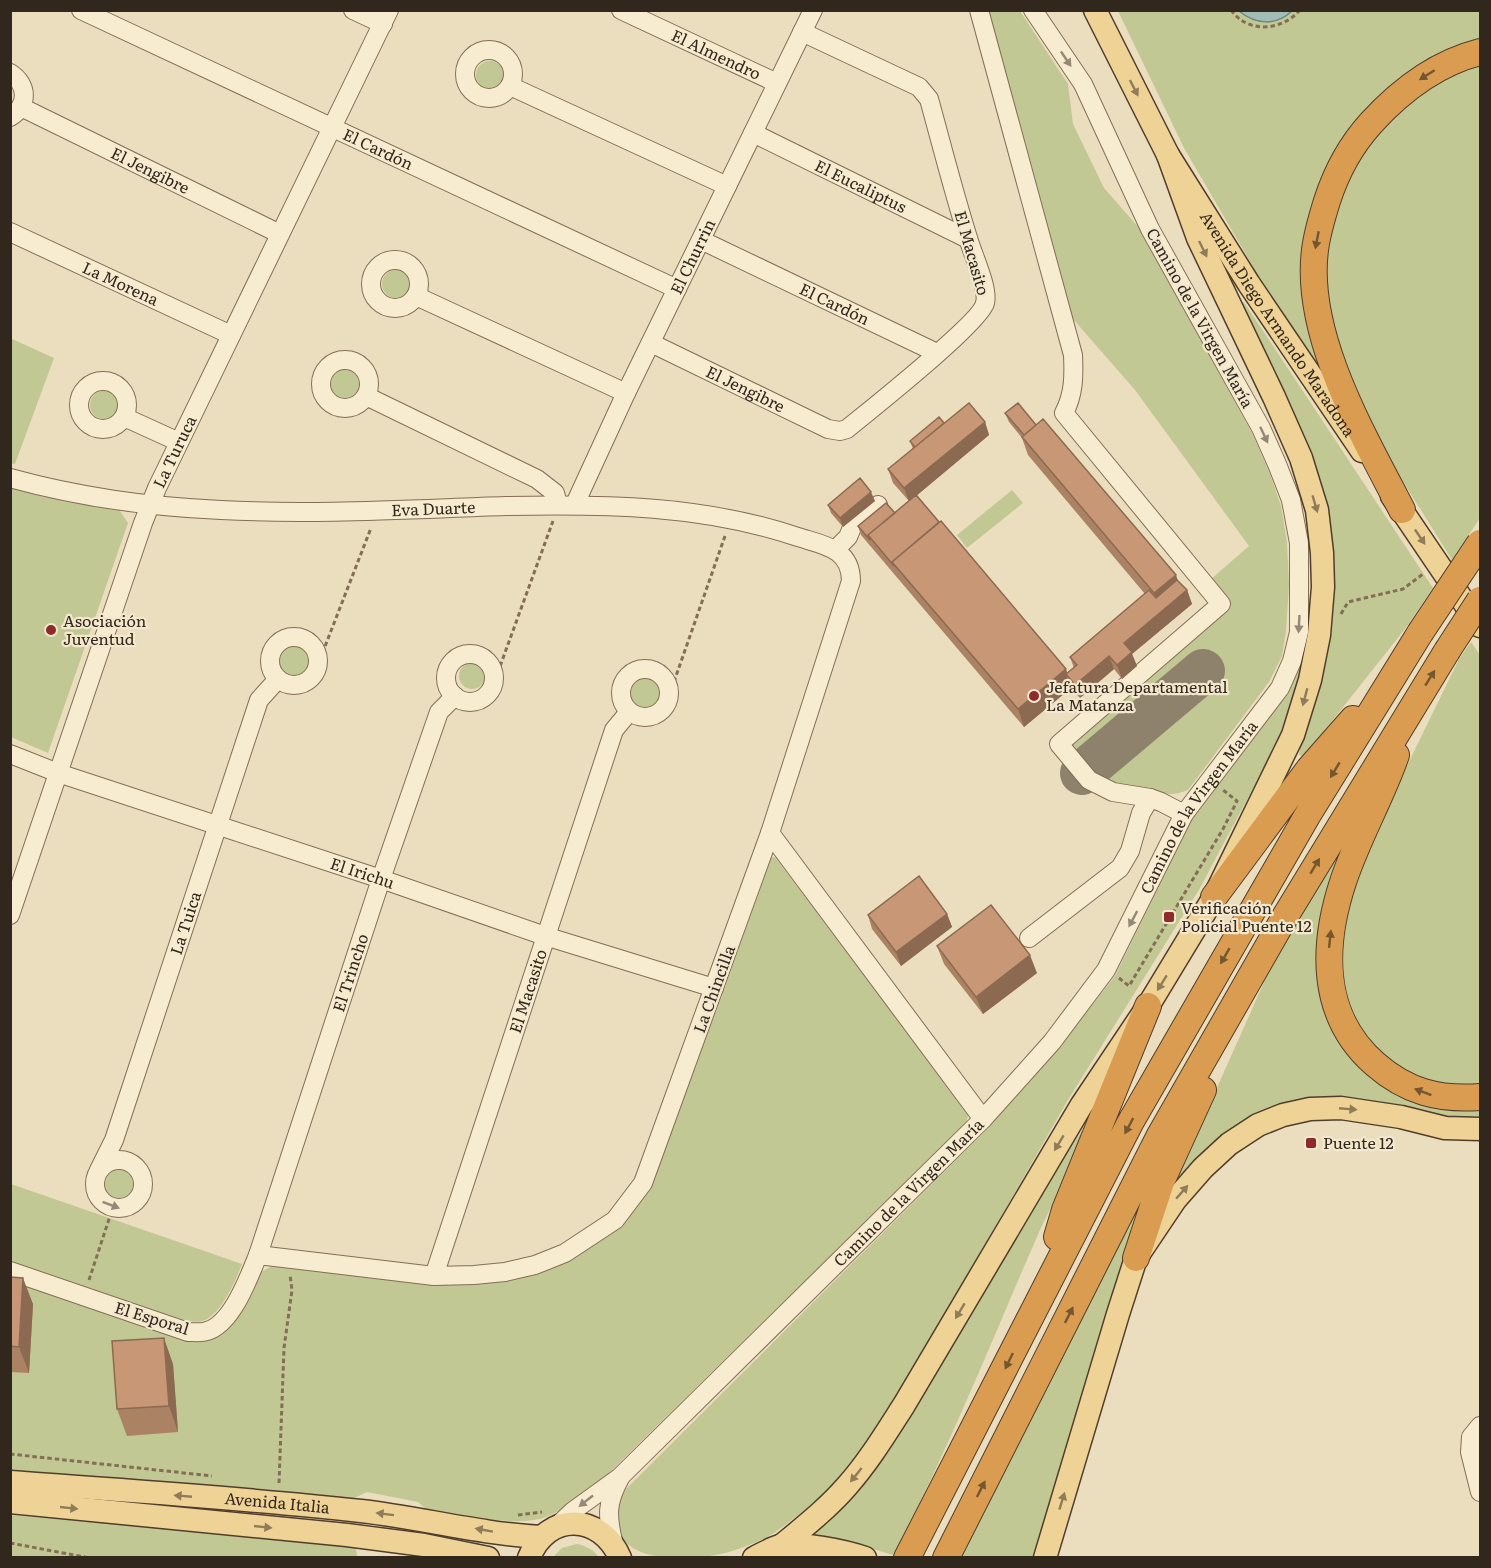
<svg xmlns="http://www.w3.org/2000/svg" width="1491" height="1568" font-family="Literata,serif">
<style>
.green{fill:#c2c893}
.water{fill:#a1bdb5;stroke:#698a82;stroke-width:1.5}
.lines{fill:none;stroke-linecap:round;stroke-linejoin:round}
.taxiway{stroke:#8e826d;stroke-width:44}
.minor-casing{stroke:#836e57;stroke-width:20}
.major-casing{stroke:#503d2c;stroke-width:25}
.highway-casing{stroke:#503d2c;stroke-width:28}
.path{stroke:#836e57;stroke-width:3;stroke-dasharray:4.5 3;stroke-linecap:butt}
.minor{stroke:#f7ebd0;stroke-width:18}
.major{stroke:#efd296;stroke-width:22}
.highway{stroke:#d99c50;stroke-width:26}
.highway-bridge-casing{stroke:#503d2c;stroke-width:28;stroke-linecap:butt}
.highway-bridge{stroke:#d99c50;stroke-width:26}
.wall{fill:#ac8265}
.shaded-wall{fill:#8c6a52}
.building{fill:#c89775;stroke:#8c6a52;stroke-width:1.5}
.oneway{fill:#948976}
.oneway2{fill:#755631}
.oneway3{fill:#907c59}
.poi-dot{fill:#8f2a2b;stroke:#f3e8cd;stroke-width:2}
.labels{text-anchor:middle;stroke-width:4.5;stroke-linejoin:round;paint-order:stroke}
.street-label{font-size:16px;fill:#32271c;stroke:#f3e8cd}
.poi-label{font-size:16px;fill:#32271c;stroke:#f3e8cd;text-anchor:start}
</style>
<rect width="100%" height="100%" fill="#ebdebe"/>
<path class="green" d="M988,11H1020L1068,84L1073,124L1104,188L1141,230L1252,433L1269,471L1281,506L1287,542L1289,585L1286,631L1282,656L1269,682L1188,790C1164,801 1118,790 1097,776C1087,770 1079,757 1071,748L1070,742L1229,603L1210,580L1249,546L1135,390L1073,319Z
M1118,11H1480V43L1339,148L1321,180L1309,217L1302,253L1303,302L1314,342L1332,387L1266,289L1184,148Z
M476 75a14 14 0 1 1 28 0a14 14 0 1 1-28 0Z
M1480,62V518L1452,560C1400,474 1318,362 1325,257C1327,233 1336,210 1345,187C1348,178 1351,166 1357,158C1377,127 1406,99 1438,79C1451,72 1467,68 1480,62Z
M382 284a14 14 0 1 1 28 0a14 14 0 1 1-28 0Z
M1244,302L1433,588L1408,625L1306,754L1302,756L1299,755L1300,748L1321,682L1332,589L1242,308V303Z
M10,338L54,358L15,464L10,463Z
M331 384a14 14 0 1 1 28 0a14 14 0 1 1-28 0Z
M90 405a14 14 0 1 1 28 0a14 14 0 1 1-28 0Z
M10,487L63,500L118,508L128,523L48,753L11,737Z
M1012,490L1023,503L967,548L957,535Z
M1471,642L1480,655V1087L1434,1086L1388,1065L1360,1037L1335,966L1350,883L1459,659Z
M278 660a16 16 0 1 1 32 0a16 16 0 1 1-32 0Z
M1304,653L1300,677L1283,732L1200,888L1068,1100L896,1399C880,1424 864,1452 844,1474C826,1494 803,1512 781,1528C767,1539 748,1546 732,1551C704,1560 636,1566 621,1535C618,1528 614,1517 616,1509C618,1503 621,1497 623,1492L990,1126L1058,1049L1115,976L1192,819L1287,695Z
M459 676a13 13 0 1 1 26 0a13 13 0 1 1-26 0Z
M630 692a16 16 0 1 1 32 0a16 16 0 1 1-32 0Z
M775,857L969,1113L966,1123L607,1475C588,1490 569,1508 546,1517C518,1528 459,1514 427,1510L418,1502L367,1492L348,1501L11,1470V1281L208,1339L259,1273L274,1265L434,1284L507,1281L569,1260L621,1226L651,1187L767,862L770,858Z
M1337,858L1339,859L1323,932L1361,1060L1480,1106V1120L1444,1119L1310,1099L1180,1179L1178,1175L1265,980L1296,922Z
M1083,1129C1080,1155 1052,1204 1040,1230C992,1339 949,1450 893,1555L840,1539L807,1536Z
M1156,1168L1106,1319L1034,1557L958,1558Z
M105 1184a14 14 0 1 1 28 0a14 14 0 1 1-28 0Z
M11,1184L242,1264C236,1280 220,1317 202,1321C197,1323 189,1321 184,1320L11,1264Z
M10,1515L324,1542L356,1547L357,1557H11Z
M577,1544C587,1546 593,1550 599,1557H553L562,1548Z"/>
<path class="water" d="M1239,11H1292C1276,26 1256,25 1239,11Z"/>
<g class="lines">
<path class="taxiway" d="M1082,773L1203,671"/>
<defs>
<g id="minor">
<path id="s1" d="M81,10L677,289"/>
<path d="M353,10L383,24"/>
<path id="s2" d="M621,10L777,83"/>
<path d="M979,10L1073,355C1074,376 1074,394 1064,413L1221,604L1059,744L1089,780L1113,792L1150,798L1161,802L1184,814"/>
<circle cx="489" cy="74" r="24"/>
<path d="M10,73C28,84 29,106 10,117"/>
<path d="M510,86L727,186"/>
<path id="s3" d="M21,107L280,234"/>
<path id="s4" d="M753,133L968,239"/>
<path id="s5" d="M10,232L231,335"/>
<path id="s6" d="M701,240L937,353"/>
<circle cx="395" cy="284" r="24"/>
<path d="M416,296L626,393"/>
<path id="s7" d="M651,343L828,429L840,431L847,429C869,411 981,322 985,303C989,289 973,255 969,241C954,194 942,146 929,99L919,87L802,32"/>
<circle cx="345" cy="384" r="24"/>
<circle cx="103" cy="405" r="24"/>
<path d="M366,396L537,479L555,493L558,505"/>
<path d="M124,417L179,442"/>
<path id="s8" d="M10,478C79,497 150,507 221,510C315,515 412,509 506,506C605,504 703,505 798,537C823,545 851,548 851,581L770,833L643,1183L615,1220L565,1253L535,1265L505,1272L474,1275L434,1276L258,1255C249,1277 232,1324 207,1331C202,1333 194,1332 188,1332L10,1271"/>
<path id="s9" d="M575,504L626,393L813,10"/>
<path d="M835,550L848,537L853,525L878,505"/>
<circle cx="294" cy="661" r="24"/>
<circle cx="470" cy="678" r="24"/>
<circle cx="645" cy="693" r="24"/>
<path id="s10" d="M10,754L58,773L381,879L545,936L714,988"/>
<path d="M770,833L983,1119"/>
<path id="s11" d="M10,915L143,523L157,488L389,10"/>
<path d="M1029,938L1120,868L1130,851L1141,813L1150,798"/>
<circle cx="119" cy="1184" r="24"/>
<path id="s12" d="M99,1170L114,1140L259,700L278,679"/>
<path id="s13" d="M258,1255L381,879L439,712L455,696"/>
<path id="s14" d="M434,1276L614,730L629,712"/>
<path d="M1480,1426L1471,1437L1470,1452L1480,1492"/>
<path id="s15" d="M555,1528L573,1511L620,1477L983,1119L1052,1042L1106,970L1184,814L1280,688L1292,661L1299,632V543L1291,500L1277,464L1261,428L1150,229L1083,84L1033,10"/>
<path d="M614,1545C607,1517 606,1503 620,1478"/>
</g>
<g id="major">
<path id="s16" d="M1095,10L1168,155L1249,284L1362,451"/>
<path d="M1392,496L1480,626"/>
<path id="s17" d="M10,1482C127,1491 245,1498 361,1511C422,1518 481,1534 542,1537"/>
<path d="M10,1502L347,1535L424,1545L488,1558"/>
<path d="M781,1546C804,1527 828,1508 847,1486C869,1461 886,1433 904,1405L1081,1106L1148,1006L1214,897L1293,735L1310,680L1319,635L1323,587L1322,553L1317,510L1301,458L1274,397L1198,238L1168,155"/>
<path d="M529,1558C547,1511 601,1513 620,1558"/>
<path d="M754,1558C762,1554 772,1548 780,1546C800,1542 845,1551 865,1558"/>
<path d="M1045,1558L1118,1314L1136,1258L1175,1200L1203,1168L1229,1144L1258,1125L1283,1115L1310,1109L1341,1108L1401,1117L1445,1128L1480,1129"/>
</g>
<path id="highway" d="M1402,510C1364,436 1304,336 1315,250C1317,234 1322,217 1327,201C1336,173 1351,145 1371,123C1401,90 1437,63 1480,52
M1396,755C1381,798 1357,839 1343,882C1322,946 1320,1016 1375,1064C1407,1092 1439,1100 1480,1097
M1214,897L1309,769L1353,719
M1057,1237L1065,1210L1148,1006
M1136,1258L1161,1182L1203,1090
M907,1558L1130,1123L1307,816L1420,633
M946,1558L1159,1137L1286,915L1447,651"/>
</defs>
<use href="#minor" class="minor-casing"/>
<use href="#major" class="major-casing"/>
<use href="#highway" class="highway-casing"/>
<path class="path" d="M1231,10C1248,34 1282,31 1300,10
M1341,614L1348,602L1403,589L1423,574
M317,667L371,528
M495,680L553,521
M669,696L725,536
M1119,978L1129,986L1223,829L1237,801L1223,790
M89,1280L113,1207
M10,1454L212,1476
M279,1483L284,1348L292,1290L290,1275
M518,1515L542,1512
M10,1543L90,1558"/>
<use href="#minor" class="minor"/>
<use href="#major" class="major"/>
<use href="#highway" class="highway"/>
<defs>
<path id="highway-bridge" d="M1420,633L1480,543
M1447,651L1480,600"/>
</defs>
<use href="#highway-bridge" class="highway-bridge-casing"/>
<use href="#highway-bridge" class="highway-bridge"/>
</g>
<path class="wall" d="M1005,413L1036,425L1177,580L1187,590L1192,604L1132,654L1137,666L1122,679L1114,669L1080,698L1071,688L1024,727L861,535L858,526L895,513L909,501L893,483L888,469L913,449L910,441L944,423L985,422L989,435L917,495L1067,673L1074,668L1070,657L1145,594L1028,455L1022,438L1009,422Z
M875,501L843,527L831,513L828,505Z
M947,914L952,927L901,966L872,929L868,915Z
M937,946L1037,973L983,1014L944,964Z
M10,1277L33,1304L29,1373L10,1372Z
M173,1364L178,1432L127,1436L117,1409Z"/>
<path class="shaded-wall" d="M985,422L989,435L909,502L904,488Z
M871,492L875,501L843,527L840,518Z
M1176,575L1182,593L1160,611L1154,593Z
M1187,590L1192,604L1132,654L1137,666L1122,679L1117,665L1124,643Z
M1109,656L1114,669L1080,698L1075,685Z
M1066,669L1069,678L1066,674L1071,688L1024,727L1018,709Z
M947,914L952,927L901,966L896,952Z
M1030,955L1037,973L983,1014L976,997Z
M23,1278L33,1304L29,1373L19,1347Z
M164,1338L173,1364L178,1432L169,1406Z"/>
<path class="building" d="M969,403L985,422L904,488L888,469Z
M1018,403L1036,425L1024,435L1005,413Z
M939,417L944,423L915,447L910,441Z
M1043,419L1176,575L1154,593L1022,437Z
M860,478L871,492L840,518L828,505Z
M916,495L939,522L892,562L894,566L868,535Z
M886,503L895,513L868,535L870,540L858,526Z
M941,521L1066,669L1018,709L892,562Z
M1177,580L1187,590L1124,643L1132,652L1117,665L1109,656L1075,685L1066,674L1077,665L1070,657L1149,590L1156,598Z
M919,876L947,914L896,952L868,915Z
M991,905L1030,955L976,997L937,946Z
M10,1277L23,1278L19,1347L10,1346Z
M164,1338L169,1406L117,1409L112,1341Z"/>
<defs><path id="oneway-solid" d="M-6-.8H1V-3.2L6.5 0L1 3.2V.8H-6Z" transform="scale(1.5)"/></defs>
<g class="oneway">
<use href="#oneway-solid" transform="translate(1066 59) rotate(56)"/>
<use href="#oneway-solid" transform="translate(1264 435) rotate(65)"/>
<use href="#oneway-solid" transform="translate(1299 624) rotate(93)"/>
<use href="#oneway-solid" transform="translate(1133 919) rotate(118)"/>
<use href="#oneway-solid" transform="translate(111 1205) rotate(21)"/>
<use href="#oneway-solid" transform="translate(586 1501) rotate(142)"/>
</g>
<g class="oneway2">
<use href="#oneway-solid" transform="translate(1427 75) rotate(148)"/>
<use href="#oneway-solid" transform="translate(1317 240) rotate(101)"/>
<use href="#oneway-solid" transform="translate(1430 678) rotate(-58)"/>
<use href="#oneway-solid" transform="translate(1335 770) rotate(121)"/>
<use href="#oneway-solid" transform="translate(1315 866) rotate(-59)"/>
<use href="#oneway-solid" transform="translate(1330 939) rotate(-84)"/>
<use href="#oneway-solid" transform="translate(1225 956) rotate(120)"/>
<use href="#oneway-solid" transform="translate(1423 1092) rotate(-159)"/>
<use href="#oneway-solid" transform="translate(1129 1126) rotate(118)"/>
<use href="#oneway-solid" transform="translate(1069 1315) rotate(-63)"/>
<use href="#oneway-solid" transform="translate(1009 1361) rotate(116)"/>
<use href="#oneway-solid" transform="translate(981 1489) rotate(-63)"/>
</g>
<g class="oneway3">
<use href="#oneway-solid" transform="translate(1134 88) rotate(63)"/>
<use href="#oneway-solid" transform="translate(1203 249) rotate(64)"/>
<use href="#oneway-solid" transform="translate(1315 504) rotate(74)"/>
<use href="#oneway-solid" transform="translate(1420 537) rotate(56)"/>
<use href="#oneway-solid" transform="translate(1305 697) rotate(105)"/>
<use href="#oneway-solid" transform="translate(1162 983) rotate(122)"/>
<use href="#oneway-solid" transform="translate(1348 1109) rotate(5)"/>
<use href="#oneway-solid" transform="translate(1059 1143) rotate(121)"/>
<use href="#oneway-solid" transform="translate(1182 1192) rotate(-49)"/>
<use href="#oneway-solid" transform="translate(960 1311) rotate(121)"/>
<use href="#oneway-solid" transform="translate(856 1475) rotate(129)"/>
<use href="#oneway-solid" transform="translate(183 1496) rotate(-175)"/>
<use href="#oneway-solid" transform="translate(1062 1501) rotate(-73)"/>
<use href="#oneway-solid" transform="translate(69 1508) rotate(6)"/>
<use href="#oneway-solid" transform="translate(385 1514) rotate(-173)"/>
<use href="#oneway-solid" transform="translate(263 1527) rotate(6)"/>
<use href="#oneway-solid" transform="translate(484 1530) rotate(-170)"/>
</g>
<g class="poi-dot">
<circle cx="51" cy="630" r="6"/>
<circle cx="1034" cy="696" r="6"/>
<rect x="1163" y="911" width="12" height="12" rx="3"/>
<rect x="1305" y="1137" width="12" height="12" rx="3"/>
</g>
<g class="labels">
<g class="street-label">
<text dy="6" stroke="none"><textPath href="#s2" startOffset="105">El Almendro</textPath></text>
<text dy="6" stroke="none"><textPath href="#s1" startOffset="328">El Cardón</textPath></text>
<text dy="6" stroke="none"><textPath href="#s3" startOffset="144">El Jengibre</textPath></text>
<text dy="6" stroke="none"><textPath href="#s4" startOffset="120">El Eucaliptus</textPath></text>
<text transform="translate(972 253) rotate(74)" y="6">El Macasito</text>
<text dy="6" stroke="none"><textPath href="#s9" startOffset="274">El Churrin</textPath></text>
<text dy="6" stroke="none"><textPath href="#s5" startOffset="122">La Morena</textPath></text>
<text dy="6" stroke="none"><textPath href="#s6" startOffset="148">El Cardón</textPath></text>
<text transform="translate(1200 318) rotate(61)" y="6">Camino de la Virgen María</text>
<text dy="6" stroke="none"><textPath href="#s16" startOffset="364">Avenida Diego Armando Maradona</textPath></text>
<text dy="6" stroke="none"><textPath href="#s7" startOffset="105">El Jengibre</textPath></text>
<text dy="6" stroke="none"><textPath href="#s11" startOffset="492">La Turuca</textPath></text>
<text dy="6" stroke="none"><textPath href="#s8" startOffset="426">Eva Duarte</textPath></text>
<text dy="6" stroke="none"><textPath href="#s15" startOffset="974">Camino de la Virgen María</textPath></text>
<text dy="6" stroke="none"><textPath href="#s10" startOffset="372">El Irichu</textPath></text>
<text dy="6" stroke="none"><textPath href="#s12" startOffset="262">La Tuica</textPath></text>
<text dy="6" stroke="none"><textPath href="#s13" startOffset="297">El Trincho</textPath></text>
<text transform="translate(714 989) rotate(-70)" y="6">La Chincilla</text>
<text dy="6" stroke="none"><textPath href="#s14" startOffset="300">El Macasito</textPath></text>
<text dy="6" stroke="none"><textPath href="#s15" startOffset="488">Camino de la Virgen María</textPath></text>
<text transform="translate(152 1318) rotate(17)" y="6">El Esporal</text>
<text dy="6" stroke="none"><textPath href="#s17" startOffset="268">Avenida Italia</textPath></text>
</g>
<g class="poi-label">
<text x="63" y="627">Asociación<tspan x="63" dy="18">Juventud</tspan></text>
<text x="1046" y="693">Jefatura Departamental<tspan x="1046" dy="18">La Matanza</tspan></text>
<text x="1181" y="914">Verificación<tspan x="1181" dy="18">Policial Puente 12</tspan></text>
<text x="1323" y="1149">Puente 12</text>
</g>
</g>
<rect width="1491" height="1568" fill="none" stroke="#32271c" stroke-width="24"/>
</svg>
